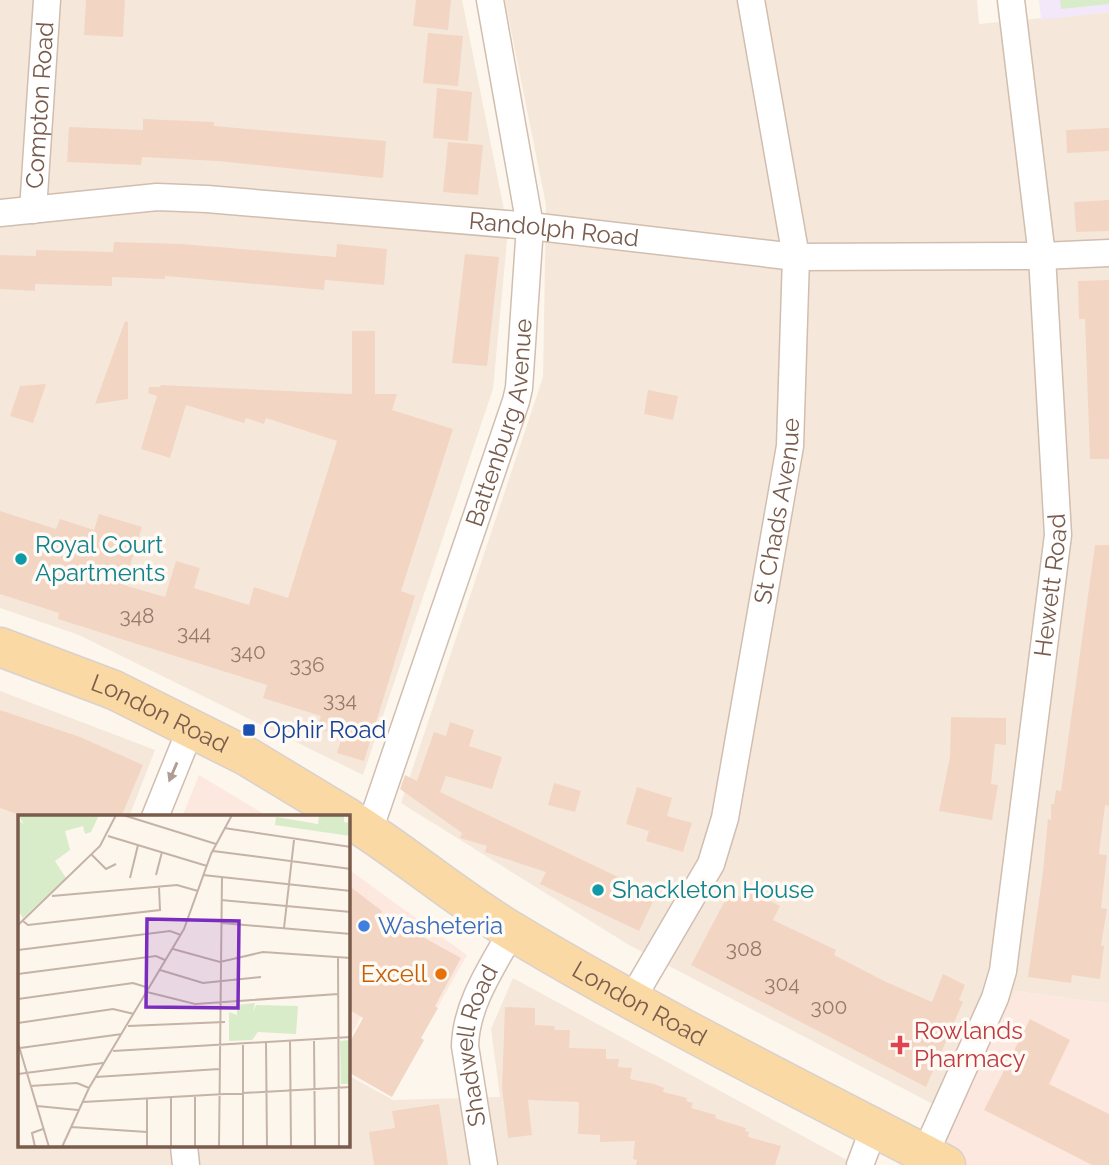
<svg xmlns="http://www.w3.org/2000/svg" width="1109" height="1165" font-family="Raleway,sans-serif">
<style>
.residential{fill:#f5e8da}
.commercial{fill:#fde8e0}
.education{fill:#f3e8fa}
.green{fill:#d8ecc9}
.building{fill:#f3d5c3}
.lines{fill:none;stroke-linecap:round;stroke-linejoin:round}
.street-casing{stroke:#d1beb0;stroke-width:29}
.primary-casing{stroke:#dad1cd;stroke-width:41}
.street{stroke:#fff;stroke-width:26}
.primary{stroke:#fbd9a5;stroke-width:38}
.oneway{fill:#af9d94}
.culture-dot{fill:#0f9aa8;stroke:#fffaf3;stroke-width:2.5}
.transit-dot{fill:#1a4fb4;stroke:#fffaf3;stroke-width:2.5}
.shop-dot{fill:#3f7fe0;stroke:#fffaf3;stroke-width:2.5}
.food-dot{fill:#e8710a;stroke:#fffaf3;stroke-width:2.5}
.health-dot{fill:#e0444e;stroke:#fffaf3;stroke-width:2.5}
.labels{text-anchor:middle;stroke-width:7;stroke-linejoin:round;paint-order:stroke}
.number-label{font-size:21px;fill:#987a6a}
.street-label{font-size:24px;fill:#7a5c4d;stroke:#fffaf3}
.culture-label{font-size:24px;fill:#0d838f;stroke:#fffaf3;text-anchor:start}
.transit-label{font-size:24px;fill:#164399;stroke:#fffaf3;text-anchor:start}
.shop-label{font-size:24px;fill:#366cbe;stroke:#fffaf3;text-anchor:start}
.food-label{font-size:24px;fill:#c56008;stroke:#fffaf3;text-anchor:end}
.health-label{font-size:24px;fill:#be3a42;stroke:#fffaf3;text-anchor:start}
.inset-road{fill:none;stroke:#c5b3a7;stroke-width:2}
.view{fill:#7b2cbf;fill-opacity:0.15;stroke:#7b2cbf;stroke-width:3.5}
.inset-edge{fill:none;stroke:#7a5c4d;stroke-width:3.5}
</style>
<rect width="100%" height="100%" fill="#fdf6ec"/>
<path class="residential" d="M0,0H462L508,230L493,389L363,775L79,635L0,608Z
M505,0H977L979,24L1109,12V1004L1016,991L950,1113L629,945L401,803L543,377L546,205Z
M0,691L155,750L129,817H19V1146H348V1075L393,1100L500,1097L491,1029L513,978L856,1165H0Z"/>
<path class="commercial" d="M199,775L269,817H182Z
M348,869L467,955L437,1008L411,993H374L348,1041Z
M1016,991L1109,1004V1165H927L950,1113Z"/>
<path class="education" d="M1039,0H1109V12L1041,20Z"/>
<path class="green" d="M1060,0H1109V4L1061,9Z"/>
<path class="building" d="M86,0H125L123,37L84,35Z
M416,0H451L448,30L413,26Z
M428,33L463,36L458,86L423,83Z
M437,88L472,92L468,141L433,138Z
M143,119L214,122V126L386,141L383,178L217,161L142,157L141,165L67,162L69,127L143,130Z
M1109,128V151L1067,153L1066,130Z
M448,142L483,145L478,195L443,192Z
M1109,200V231L1076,232L1074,202Z
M114,242L182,244L336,257L337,244L387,249L384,285L325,280L324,290L165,276V279L112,277V286L35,284V291L0,289V255L36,256V250L113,252Z
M465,254L499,257L487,366L452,363Z
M1109,280V459H1090L1085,319H1079L1078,281Z
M125,321L128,322V399L95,404Z
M352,331H375V394H397L392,410L453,429L401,591L415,596L364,761L337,753L342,737L317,728L321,716L263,698L267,685L58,619L59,613L0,594V511L56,529L60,519L94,530L99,514L142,527L124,585L165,597L176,561L200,568L194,588L249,605L254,587L288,598L337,441L266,418L264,424L246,418L244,423L186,405L170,458L141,449L157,396L148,393L149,387H160L161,385L352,394Z
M46,384L33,423L10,416L20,386Z
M648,390L678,396L673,420L644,414Z
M1095,545H1109V806L1105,805L1099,854L1107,855L1101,908L1107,909L1101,945L1104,946L1100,979L1072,975L1071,983L1028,977L1043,872L1048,819L1051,820V804H1054L1056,790L1061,791Z
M0,710L80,737L143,765L121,817H25L0,808Z
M951,717L1006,718V745L995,744L991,784L998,785L992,820L939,811L950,757Z
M450,722L474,730L469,746L502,757L492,789L446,776L440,792L656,895L639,931L540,884L546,872L485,852L487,846L460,838L462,833L400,789L405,775L417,781L434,732L446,736Z
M554,783L581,791L575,812L548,805Z
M637,787L672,798L667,816L692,823L683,852L646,841L649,831L626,824Z
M348,885L382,911L381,914L461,958L435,1006L438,1008L421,1038L424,1040L392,1097L348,1072V1045L363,1018L348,1009Z
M745,888L780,906L773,920L836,950L834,955L884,981L932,1002L943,974L965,985L959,1000L963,1002L926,1087L691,965L730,891L741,897Z
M505,1007L535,1008V1025L554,1026L555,1030H570L569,1048L606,1049V1059H619L618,1067L632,1068L630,1079L654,1084L664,1088L663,1092L687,1098L686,1101L693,1103L691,1108L716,1115L715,1118L723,1121L746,1128L745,1131L749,1132L748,1137L781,1146L775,1165H636L637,1160L633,1159L635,1141L600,1142V1135L578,1134L579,1102L528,1100L532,1135L508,1138L502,1088Z
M1030,1019L1070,1040L1049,1084L1109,1114V1165H1092L984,1110Z
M439,1104L448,1165H374L369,1132L395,1128L392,1111Z"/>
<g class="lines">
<defs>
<g id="street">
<path id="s1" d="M33,210L47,0"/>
<path id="s2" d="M0,213L157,197L207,199L530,226L796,257L1042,256L1109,253"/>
<path d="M155,817L191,728"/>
<path id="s3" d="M369,831L516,401L519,388L530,226L490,0"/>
<path id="s4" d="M632,999L711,864L725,818L790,446L796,257L751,0"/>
<path d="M184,1146L186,1165"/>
<path id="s5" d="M925,1154L995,998L1003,971L1058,535L1042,256L1011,0"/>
<path id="s6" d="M484,1165L465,1046C466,1004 492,967 512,931"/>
<path d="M860,1165L874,1128"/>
</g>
<g id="primary">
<path id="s7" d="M0,647L114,690L246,756L347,817"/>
<path id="s8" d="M348,818C404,853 454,896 510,930C651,1015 800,1089 946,1165"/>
</g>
</defs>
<use href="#street" class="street-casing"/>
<use href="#primary" class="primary-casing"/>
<use href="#street" class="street"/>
<use href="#primary" class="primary"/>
</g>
<defs><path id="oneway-solid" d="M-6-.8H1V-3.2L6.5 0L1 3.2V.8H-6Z" transform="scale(1.75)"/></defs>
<use class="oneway" href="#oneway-solid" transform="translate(173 772) rotate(113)"/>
<g class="culture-dot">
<circle cx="21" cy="559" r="7"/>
<circle cx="598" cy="890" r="7"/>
</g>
<rect class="transit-dot" x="242" y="723" width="14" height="14" rx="3.5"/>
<circle class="shop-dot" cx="364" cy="926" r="7"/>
<circle class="food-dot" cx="441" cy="974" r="7"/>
<path class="health-dot" d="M896.5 1034.5h7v7h7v7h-7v7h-7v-7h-7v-7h7z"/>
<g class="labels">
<g class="number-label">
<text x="137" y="623">348</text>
<text x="194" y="640">344</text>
<text x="248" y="659">340</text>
<text x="307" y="672">336</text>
<text x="340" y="707">334</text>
<text x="744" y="956">308</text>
<text x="782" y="991">304</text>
<text x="829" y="1014">300</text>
</g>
<g class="street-label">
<text dy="8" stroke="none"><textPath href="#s1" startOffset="105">Compton Road</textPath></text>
<text dy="8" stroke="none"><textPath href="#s2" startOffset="556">Randolph Road</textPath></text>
<text dy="8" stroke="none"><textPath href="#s3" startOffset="430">Battenburg Avenue</textPath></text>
<text dy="8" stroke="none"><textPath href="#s4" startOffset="516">St Chads Avenue</textPath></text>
<text dy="8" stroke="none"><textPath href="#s5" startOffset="588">Hewett Road</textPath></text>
<text dy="8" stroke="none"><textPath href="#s7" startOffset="173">London Road</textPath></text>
<text dy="8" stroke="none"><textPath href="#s8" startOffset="346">London Road</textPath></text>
<text dy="8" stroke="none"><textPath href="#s6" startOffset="122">Shadwell Road</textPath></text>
</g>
<g class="culture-label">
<text x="35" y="553">Royal Court<tspan x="35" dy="28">Apartments</tspan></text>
<text x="612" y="898">Shackleton House</text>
</g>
<g class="transit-label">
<text x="263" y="738">Ophir Road</text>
</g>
<g class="shop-label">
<text x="378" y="934">Washeteria</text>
</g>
<g class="food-label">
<text x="427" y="982">Excell</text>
</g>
<g class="health-label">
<text x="914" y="1039">Rowlands<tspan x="914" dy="28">Pharmacy</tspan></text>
</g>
</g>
<g transform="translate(18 815)">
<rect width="332" height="332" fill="#fdf6ec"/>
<path d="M0,0H81L73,17L67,19L65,11L47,16L52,35L37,46L48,63L5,103L0,95V5L6,9ZM301,0H326V7L332,8V21L257,10L258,2L300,9ZM237,188L235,198L238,190L280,191L278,219L240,217L234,225L211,226V197L219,200V190ZM332,225V269H323L322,226Z" fill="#d8ecc9"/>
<path class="inset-road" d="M105,0L198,29M206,13L333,32M90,21L189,51M195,36L333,54M74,40L88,54L98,49M138,60L144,37M185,60L333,76M112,63L120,30M34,81L159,70L180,76M203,85L333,97M5,106L10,110L142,95L141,72M204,108L333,119M0,110L82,31L98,0M266,113L276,25M0,114V154M155,134L202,147L245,137L333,143M0,135L152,116L163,120M320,143L321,332M142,155L185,168L243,162M0,159L138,141L147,145M129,177L177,189L320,179M0,184L115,168L131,173M0,208L95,194L116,199M110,211L207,207M296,224L297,332M272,226L273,332M248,227L249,332M0,228L31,332M225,228V332M2,233L104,219M95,236L333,222M0,259L85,248M78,262L201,254M12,271L59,268L71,273M177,281V332M153,283V332M129,284V332M65,287L333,272M19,291L60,295M53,312L129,317M17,332L14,318L25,314M44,332L71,273L166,114L193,39L214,0M201,332L204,62"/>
<path class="view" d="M129,104L221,106L220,193L128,192Z"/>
<rect width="332" height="332" class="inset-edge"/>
</g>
</svg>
